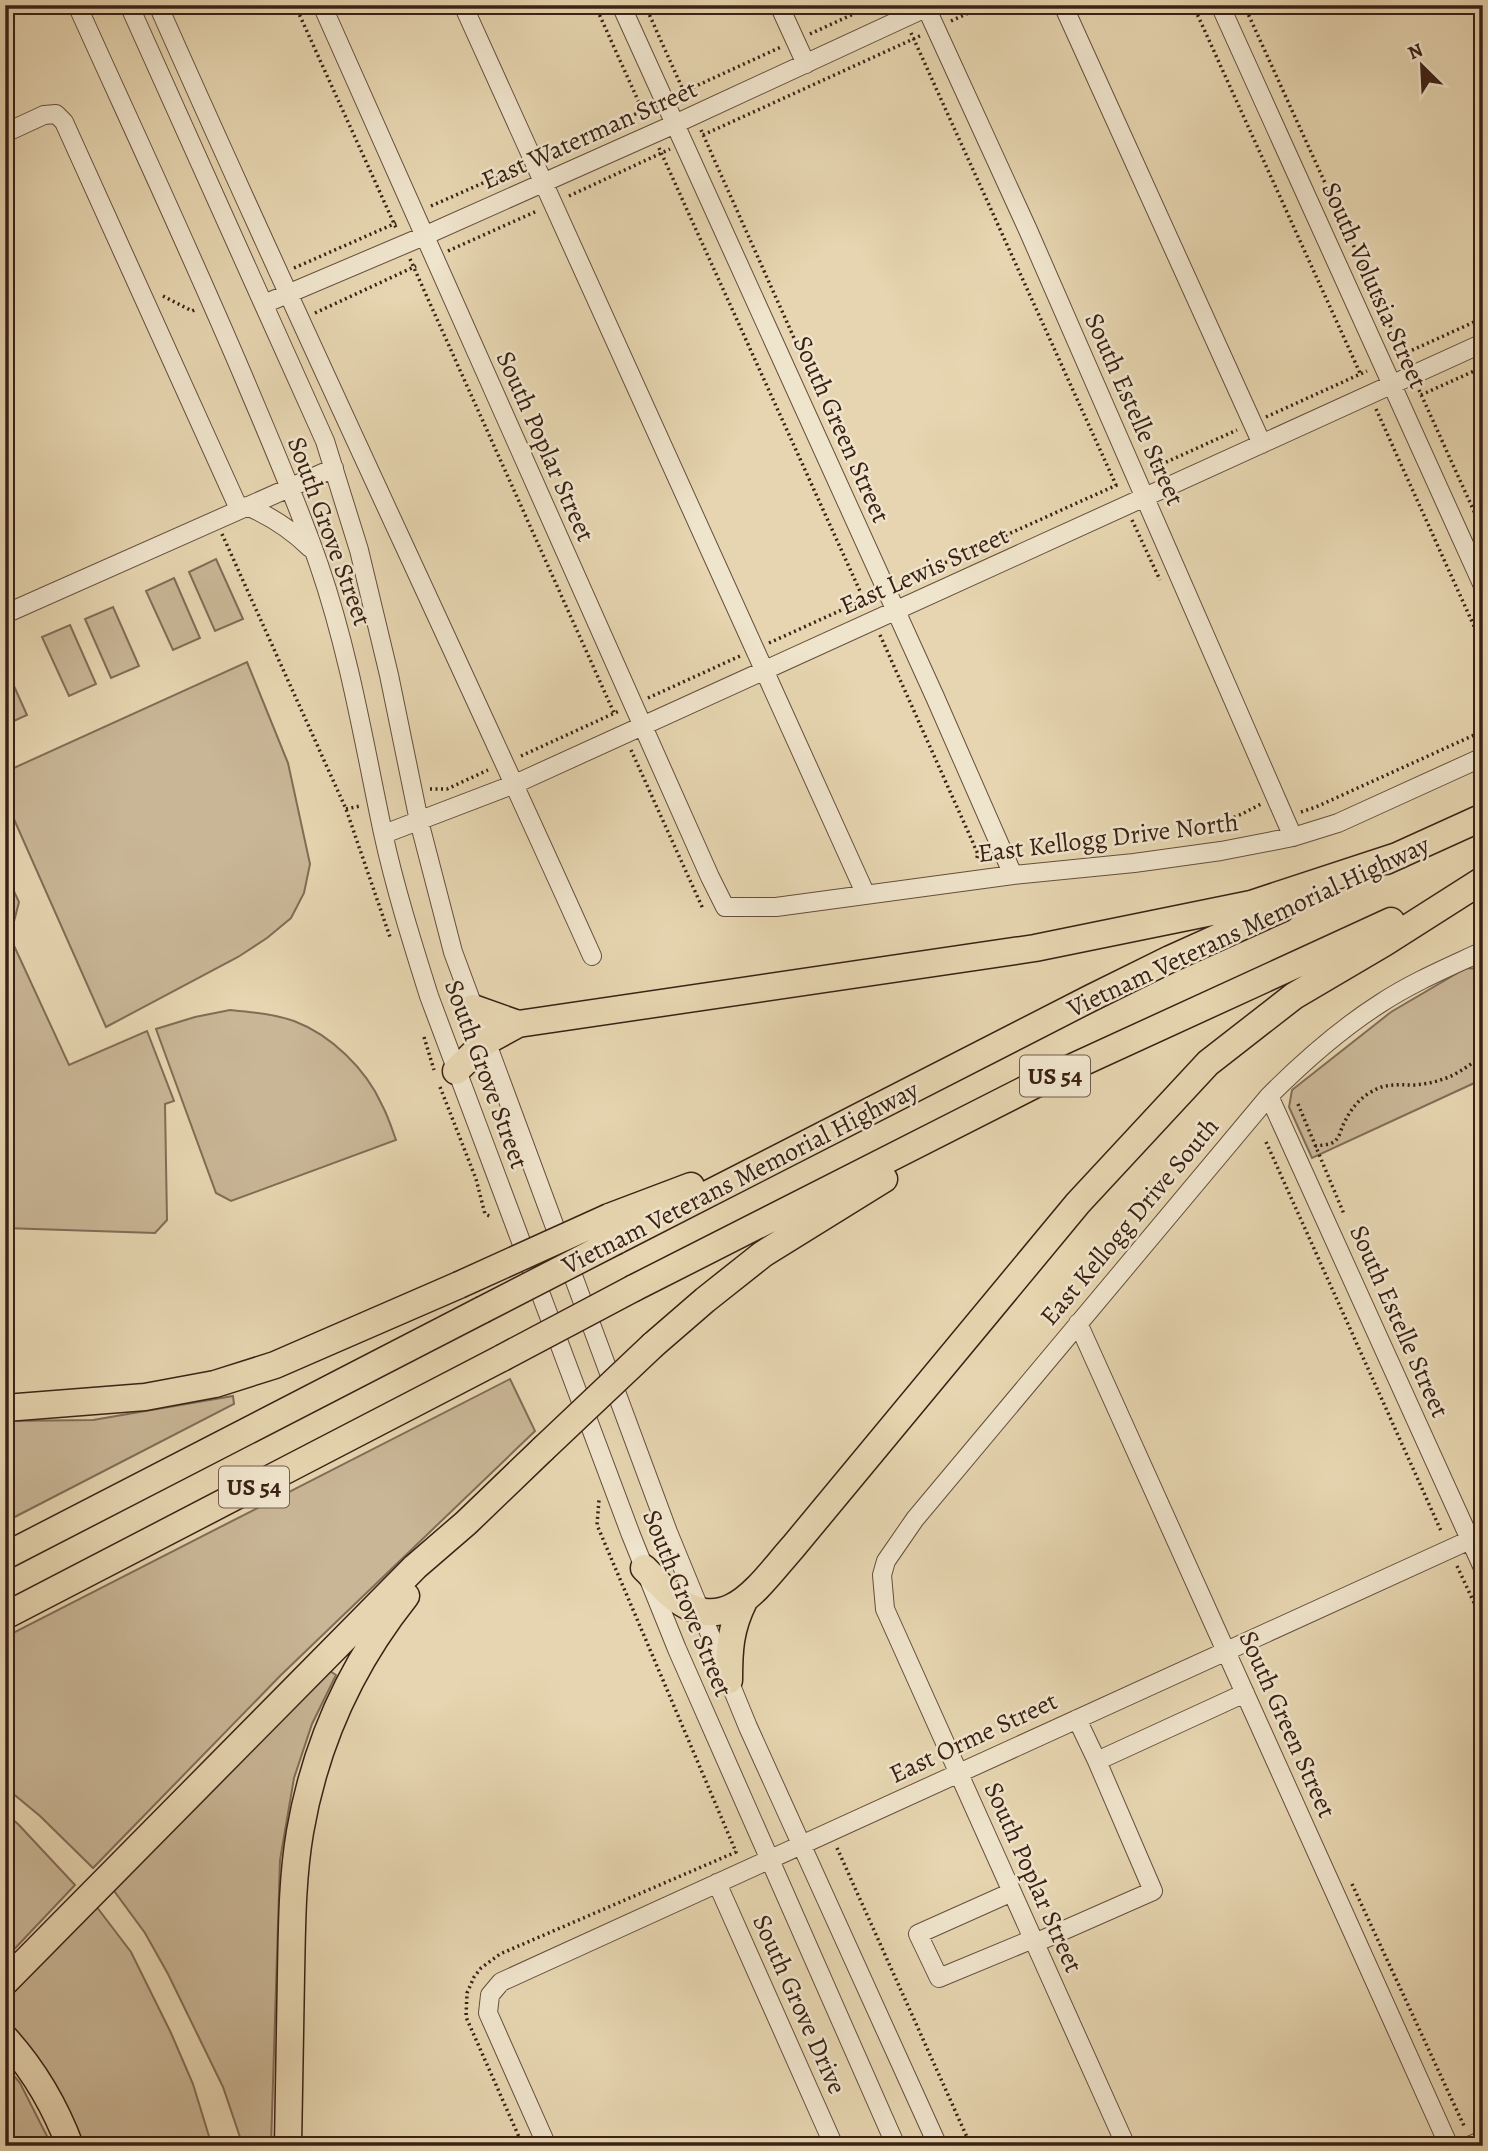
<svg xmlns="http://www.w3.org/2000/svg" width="1488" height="2151" font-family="Alegreya,serif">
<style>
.green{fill:#c9b696;stroke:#826c56;stroke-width:2}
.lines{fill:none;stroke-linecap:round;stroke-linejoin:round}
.minor-casing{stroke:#664e3c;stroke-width:20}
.highway-casing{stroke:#3b2115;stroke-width:29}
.path{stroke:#3b2115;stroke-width:3.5;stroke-dasharray:2 3.5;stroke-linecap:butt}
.minor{stroke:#efe4cc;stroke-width:18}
.highway{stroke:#e6d5b0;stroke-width:26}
.highway-bridge-casing{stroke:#3b2115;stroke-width:29;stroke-linecap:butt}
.highway-bridge{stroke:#e6d5b0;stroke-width:26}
.labels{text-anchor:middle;stroke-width:5;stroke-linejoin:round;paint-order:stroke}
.shield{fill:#efe4cc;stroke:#715c4c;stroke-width:2}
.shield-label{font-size:24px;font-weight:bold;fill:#3b2115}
.street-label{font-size:26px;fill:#3b2115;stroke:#efe4cc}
</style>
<rect width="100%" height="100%" fill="#e6d5b0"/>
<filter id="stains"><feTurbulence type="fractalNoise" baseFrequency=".00286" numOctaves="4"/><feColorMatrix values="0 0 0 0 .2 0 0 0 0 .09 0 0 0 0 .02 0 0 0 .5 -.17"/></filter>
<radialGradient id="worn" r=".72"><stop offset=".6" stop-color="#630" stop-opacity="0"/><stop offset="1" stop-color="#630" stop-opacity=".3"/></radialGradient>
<path class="green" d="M216,559L243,619L215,631L189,572Z
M174,578L200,638L173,650L146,591Z
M113,607L139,666L111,678L85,619Z
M70,625L96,684L69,696L42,637Z
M247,662L288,763L310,864L304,893L291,918L267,938L238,957L106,1027L5,799V772Z
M5,666L27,715L5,725Z
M5,872L19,902L10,937L69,1065L147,1031L174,1101L165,1104L167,1220L155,1233L5,1228Z
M1466,968L1483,969V1079L1312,1158L1289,1107L1292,1090L1391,1012Z
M230,1010C251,1012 274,1014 294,1021C331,1035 366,1069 382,1105C388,1116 392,1129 396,1140L231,1201L216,1193L156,1029L195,1017Z
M510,1379L535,1431L281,1675L93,1868L40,1816L5,1787V1637Z
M233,1396L234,1404L5,1522V1421L93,1420Z
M330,1671L336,1675L312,1724L294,1778L280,1860L271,2146H243L223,2087L168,1974L145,1933L112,1888Z
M5,1813L18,1824L75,1885L5,1959Z
M96,1906L131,1952L171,2033L193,2084L212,2146H82L49,2075L5,2017V2000Z
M5,2065L20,2083L52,2146H5Z"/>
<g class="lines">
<defs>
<path id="minor" d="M77,5C133,129 191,253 244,378C270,440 297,501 319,565C349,652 364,743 383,833C395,888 412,942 429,996L631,1535L677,1649L896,2146
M129,5L325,441L359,550L389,675L419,821L453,952L668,1532L748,1727L938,2146
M158,5C299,324 449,638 592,956
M322,5L710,877L725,907H776L1013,875L1134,863L1221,851L1293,837L1338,823L1483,757
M463,5L866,895
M621,5L935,697L1013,875
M779,5L806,64
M925,5L1028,230L1293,837
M1063,5L1262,444
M1220,5L1483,586
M5,133L44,115L56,114L64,122L239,509
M264,304L424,236L675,124L932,5
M247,506C272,517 291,529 310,548
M5,614L334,468
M384,834L515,784L1483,343
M1269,1096L1483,1568
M1078,1323L1449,2146
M1077,1719L1097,1761L1245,1693
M717,1883L834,2146
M1012,1892L918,1934L939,1978L1033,1939
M1035,1943L1153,1891L1097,1761
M547,2146L488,2013L490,1995L501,1982L1483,1534
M1126,2146L885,1609L882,1575L886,1561L915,1519L1269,1096C1303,1062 1340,1029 1381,1003C1413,982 1449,967 1483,951
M1469,2146L1483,2140"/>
<path id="highway" d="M1386,861L1483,817
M473,1008L518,1024
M456,1071L485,1042L518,1024L1035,948L1251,904L1400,855
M609,1217L691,1186
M616,1241L1091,998L1170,959L1281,909
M634,1288L1040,1082L1391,921
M653,1345L705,1300L763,1254L884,1179
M5,1408L145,1397L215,1384L275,1365L459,1285
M5,1556L482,1310
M644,1568C653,1577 662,1587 671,1595C726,1641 759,1585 793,1547L1078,1203L1208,1063L1294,996L1384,943L1483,880
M5,1616L502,1358
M729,1680C729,1650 730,1629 744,1601
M5,1982L415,1567L466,1523L543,1449
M5,2038C34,2070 55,2106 70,2146
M288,2146C289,2089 290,2032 291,1975C292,1927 292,1879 300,1832C315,1745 351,1665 406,1596"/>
</defs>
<use href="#minor" class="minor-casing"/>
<use href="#highway" class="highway-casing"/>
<path class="path" d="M295,5L397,230
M595,5L646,118
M645,5L688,101
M1193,5L1360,373
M1244,5L1403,354
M951,21L986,5
M911,33L1116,485
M810,34L873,5
M683,92L781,47
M701,130L811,376
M703,135L922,35
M659,148L864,600
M549,153L651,107
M569,196L670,149
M431,206L517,168
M448,251L537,211
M410,259L615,715
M294,268L396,223
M163,296L192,311L197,309
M315,313L416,266
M1397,357L1483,318
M1419,390L1483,531
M1421,395L1483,367
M1376,409L1483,646
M1266,417L1367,371
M1151,469L1237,430
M1132,520L1160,580
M222,534L346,809L390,937
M900,583L1119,484
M880,635L978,854L976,861
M769,643L870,597
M648,698L740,656
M631,750L703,909
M521,756L619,711
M430,789H447L488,770
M346,809L360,806
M1301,812L1316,807L1483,731
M1188,836L1242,814L1261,804
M1480,979L1483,978
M424,1037L434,1070
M440,1087L476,1179L485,1214L492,1217
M1298,1104L1344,1214
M1266,1142L1442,1533
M1315,1146C1322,1145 1332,1145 1336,1140C1340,1136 1341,1129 1343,1125C1350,1111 1357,1100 1371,1092C1385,1083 1398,1085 1414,1085C1442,1083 1462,1073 1483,1054
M1457,1566L1483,1622
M837,1848L971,2146
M1352,1884L1465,2128
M505,2146L519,2139
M523,2146L466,2017L467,1993L474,1977L481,1968L500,1954L736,1852L597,1525L599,1500"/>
<use href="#minor" class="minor"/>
<use href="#highway" class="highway"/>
<defs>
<path id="highway-bridge" d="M459,1285L609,1217
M482,1310L616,1241
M502,1358L634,1288
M543,1449L653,1345"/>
</defs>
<use href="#highway-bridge" class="highway-bridge-casing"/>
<use href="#highway-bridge" class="highway-bridge"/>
</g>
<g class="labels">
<g class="shield">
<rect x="1020" y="1055.5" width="70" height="41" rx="5"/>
<rect x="219" y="1466.5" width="70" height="41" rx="5"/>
</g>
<g class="shield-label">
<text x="1055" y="1084">US 54</text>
<text x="254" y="1495">US 54</text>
</g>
<g class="street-label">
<text transform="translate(589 134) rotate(-24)" y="9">East Waterman Street</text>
<text transform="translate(1375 285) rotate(66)" y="9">South Volutsia Street</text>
<text transform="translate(1135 409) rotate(66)" y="9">South Estelle Street</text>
<text transform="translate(842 429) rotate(66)" y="9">South Green Street</text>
<text transform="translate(546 446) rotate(66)" y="9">South Poplar Street</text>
<text transform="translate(330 531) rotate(70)" y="9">South Grove Street</text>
<text transform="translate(924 570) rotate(-24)" y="9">East Lewis Street</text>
<text transform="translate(1108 837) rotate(-7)" y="9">East Kellogg Drive North</text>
<text transform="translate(1248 926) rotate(-25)" y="9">Vietnam Veterans Memorial Highway</text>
<text transform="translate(487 1074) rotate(70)" y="9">South Grove Street</text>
<text transform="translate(740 1177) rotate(-27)" y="9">Vietnam Veterans Memorial Highway</text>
<text transform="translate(1129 1221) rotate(-50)" y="9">East Kellogg Drive South</text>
<text transform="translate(1400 1321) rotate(66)" y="9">South Estelle Street</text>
<text transform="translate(688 1603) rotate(68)" y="9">South Grove Street</text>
<text transform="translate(1288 1724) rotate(66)" y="9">South Green Street</text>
<text transform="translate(973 1737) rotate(-25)" y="9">East Orme Street</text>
<text transform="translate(1034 1877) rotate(66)" y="9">South Poplar Street</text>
<text transform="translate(800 2004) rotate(66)" y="9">South Grove Drive</text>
</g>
</g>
<rect width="1488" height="2151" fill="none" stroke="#e6d5b0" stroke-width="28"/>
<rect x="7" y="7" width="1474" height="2137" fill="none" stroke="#3b2115" stroke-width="3.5"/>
<rect x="14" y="14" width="1460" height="2123" fill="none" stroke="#3b2115" stroke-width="2"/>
<g transform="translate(1422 66) rotate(336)" stroke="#efe4cc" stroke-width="5" paint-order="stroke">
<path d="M0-5L12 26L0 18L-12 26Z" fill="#3b2115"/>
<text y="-10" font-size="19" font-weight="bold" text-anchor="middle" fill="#3b2115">N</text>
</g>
<rect width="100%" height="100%" filter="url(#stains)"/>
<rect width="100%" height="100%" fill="url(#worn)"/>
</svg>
